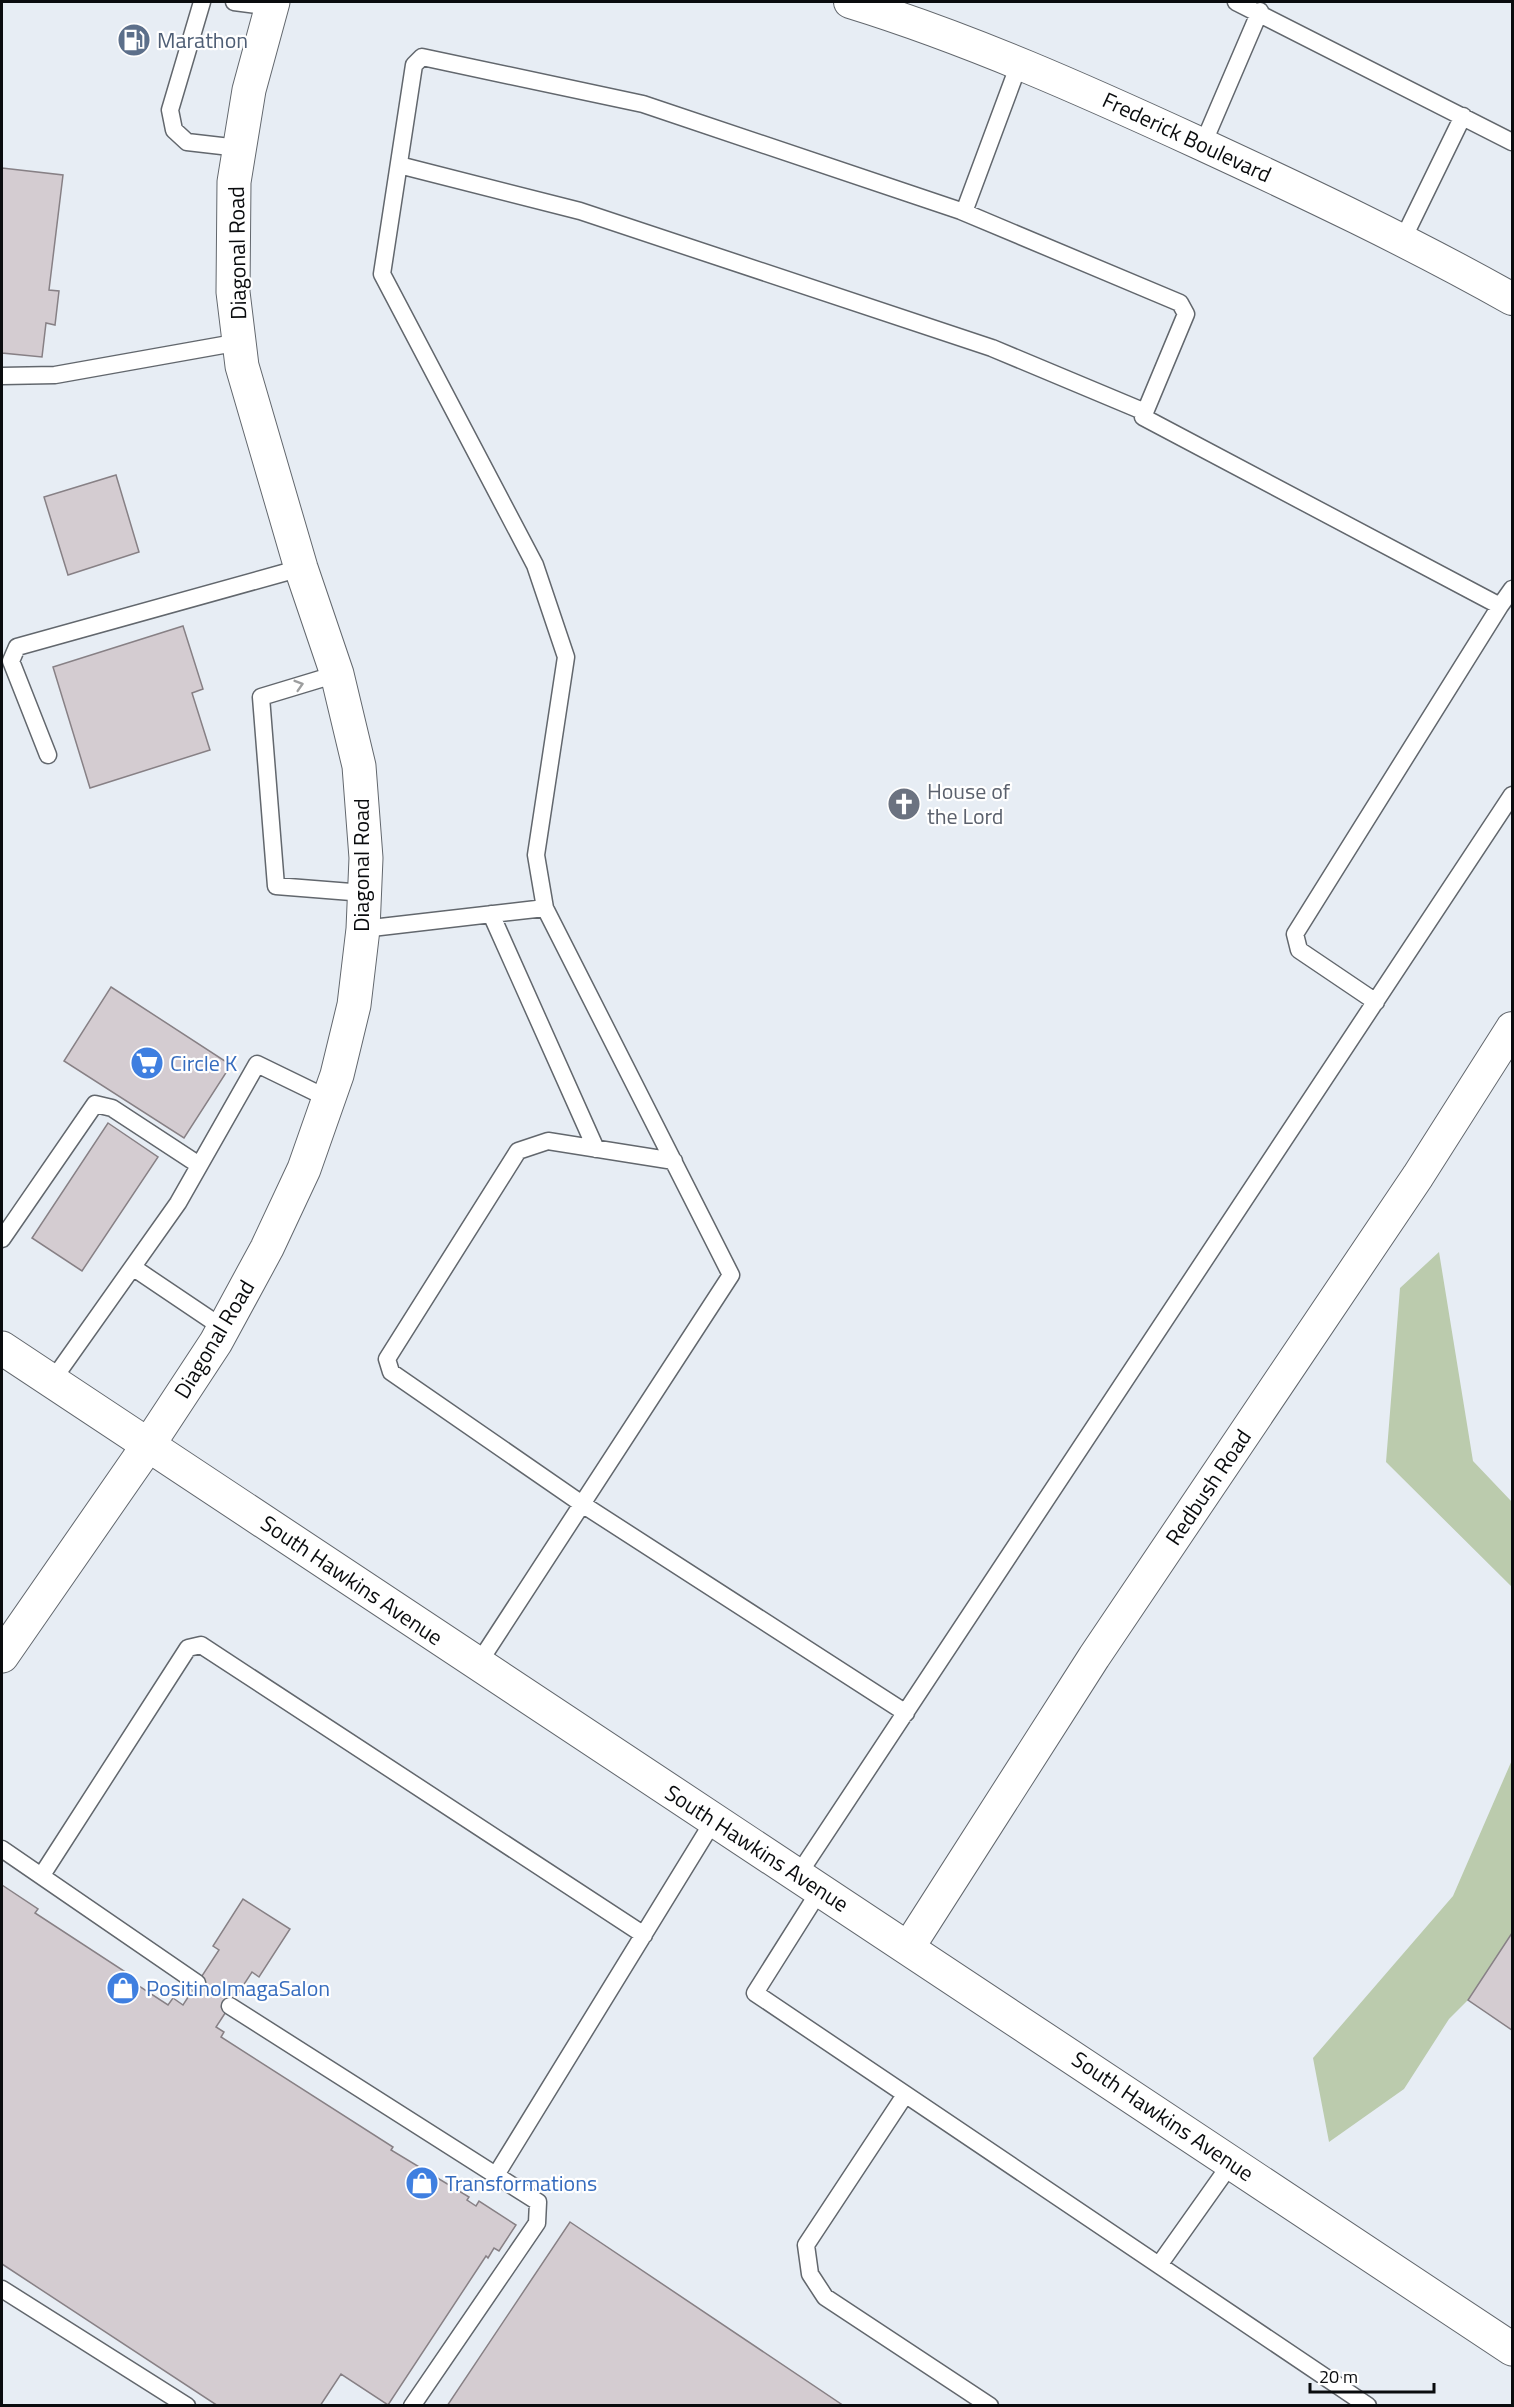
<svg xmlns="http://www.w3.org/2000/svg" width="1514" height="2407" font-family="'Titillium Web',sans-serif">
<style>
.green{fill:#bbcbad}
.building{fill:#d4ccd1;stroke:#878085;stroke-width:1.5}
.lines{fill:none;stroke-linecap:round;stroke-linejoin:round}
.service-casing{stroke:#62676d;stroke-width:19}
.minor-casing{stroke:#62676d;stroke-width:34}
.tertiary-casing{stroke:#62676d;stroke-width:35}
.service{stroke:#fff;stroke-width:16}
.minor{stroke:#fff;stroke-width:32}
.tertiary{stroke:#fff;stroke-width:33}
.oneway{stroke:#9d9e9f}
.labels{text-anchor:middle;stroke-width:4.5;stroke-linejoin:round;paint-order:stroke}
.service-label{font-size:22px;fill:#4e5e75;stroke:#fff;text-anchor:start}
.street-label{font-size:22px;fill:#0a0c0e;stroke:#fff}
.worship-label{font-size:22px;fill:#5b616d;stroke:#fff;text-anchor:start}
.shop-label{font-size:22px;fill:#366cbe;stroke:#fff;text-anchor:start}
</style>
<rect width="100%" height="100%" fill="#e7edf4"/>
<path class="green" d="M1439,1252L1473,1461L1512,1502V1587L1386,1462L1400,1288Z
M1512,1760V1933L1468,2000L1449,2019L1404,2089L1329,2142L1313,2058L1453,1896Z"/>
<path class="building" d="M2,168L63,175L49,290L59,291L55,325L46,323L42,357L2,353Z
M116,475L139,552L68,575L44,497Z
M183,626L203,689L192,693L210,750L90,788L53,667Z
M111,987L231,1065L184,1138L64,1061Z
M108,1123L158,1157L82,1271L32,1238Z
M2,1885L38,1909L35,1913L127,1973L125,1977L168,2005L173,1998L183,2005L219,1950L213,1946L243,1899L290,1929L259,1977L252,1972L216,2027L224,2032L221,2037L393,2147L391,2150L469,2197L467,2200L476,2206L479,2201L516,2225L499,2251L494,2248L488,2258L486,2256L388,2405L341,2374L320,2406H218L2,2264Z
M1512,1933V2030L1468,2000Z
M570,2222L844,2406H447Z"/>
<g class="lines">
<defs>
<path id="service" d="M202,2L170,110L174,130L187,142L239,148
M234,2L271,7
M1236,2L1512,142
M1203,144L1260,11
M399,165L580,211L992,348L1145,412
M964,212L1019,64
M1402,241L1463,116
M2,376L55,375L240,342
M337,674L261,697L276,886L364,893
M48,755L11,661L17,647L301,568
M491,914L596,1149
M363,929L545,908
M1376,1002L1299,950L1295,934L1500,606
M674,1161L548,1141L518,1151L387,1359L391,1372L582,1504L906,1713
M2,1239L95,1104L112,1108L199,1165
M134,1268L223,1328
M52,1381L178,1203L257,1064L329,1099
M478,1664L731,1275L545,908L536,855L566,657L535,565L382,274L414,65L422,57L643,104L961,211L1180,303L1186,314L1143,417L1500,606L1512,589
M2,1849L197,1983
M42,1875L188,1648L201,1645L644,1935
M798,1875L1512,795
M820,1890L755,1993L1368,2406
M230,2006L538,2202L537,2223L412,2406
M905,2095L806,2245L810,2274L825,2297L990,2406
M496,2175L714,1820
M1159,2265L1232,2162
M2,2289L187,2406"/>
<path id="minor" d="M850,2C970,39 1086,91 1199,143C1305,192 1411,242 1512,299
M908,1948L1094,1657L1418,1176L1512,1028"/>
<path id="tertiary" d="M2,1348L1512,2349
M2,1656L149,1444L216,1342L267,1248L304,1169L337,1075L354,1005L363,929L366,858L359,766L337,674L301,568L242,366L233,292L234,182L249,90L273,2"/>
</defs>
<use href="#service" class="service-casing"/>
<use href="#minor" class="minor-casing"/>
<use href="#tertiary" class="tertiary-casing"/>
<use href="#service" class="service"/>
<use href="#minor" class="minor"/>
<use href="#tertiary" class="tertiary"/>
</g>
<defs><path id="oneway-chevron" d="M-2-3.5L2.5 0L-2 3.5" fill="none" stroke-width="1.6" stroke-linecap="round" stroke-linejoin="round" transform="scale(1.5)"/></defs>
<use class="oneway" href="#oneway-chevron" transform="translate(299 685) rotate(-17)"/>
<defs>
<symbol id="fuel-disc" viewBox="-11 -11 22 22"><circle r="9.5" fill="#5c6f8a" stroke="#fff"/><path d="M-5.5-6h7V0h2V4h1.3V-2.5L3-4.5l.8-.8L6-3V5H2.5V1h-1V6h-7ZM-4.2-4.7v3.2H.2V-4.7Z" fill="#fff"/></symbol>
<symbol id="church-disc" viewBox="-11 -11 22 22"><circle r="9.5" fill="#6b7280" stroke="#fff"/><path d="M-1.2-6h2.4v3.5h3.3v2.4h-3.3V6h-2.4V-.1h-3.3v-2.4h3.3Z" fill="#fff"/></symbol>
<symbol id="supermarket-disc" viewBox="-11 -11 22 22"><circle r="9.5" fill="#3f7fe0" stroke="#fff"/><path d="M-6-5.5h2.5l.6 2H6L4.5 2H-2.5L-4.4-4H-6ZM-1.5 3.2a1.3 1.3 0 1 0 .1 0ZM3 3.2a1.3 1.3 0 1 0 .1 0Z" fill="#fff"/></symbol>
<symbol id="shop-disc" viewBox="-11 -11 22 22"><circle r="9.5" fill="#3f7fe0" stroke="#fff"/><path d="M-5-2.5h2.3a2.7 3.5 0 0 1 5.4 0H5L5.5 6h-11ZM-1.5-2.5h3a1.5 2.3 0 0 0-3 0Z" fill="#fff"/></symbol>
</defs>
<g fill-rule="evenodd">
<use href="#fuel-disc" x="115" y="21" width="38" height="38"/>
<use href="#church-disc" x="885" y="785" width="38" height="38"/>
<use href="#supermarket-disc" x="128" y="1044" width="38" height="38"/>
<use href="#shop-disc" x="104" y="1969" width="38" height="38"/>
<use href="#shop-disc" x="403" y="2164" width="38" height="38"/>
</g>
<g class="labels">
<g class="service-label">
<text x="157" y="48">Marathon</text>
</g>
<g class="street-label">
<text transform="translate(1187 137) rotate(25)" y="8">Frederick Boulevard</text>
<text transform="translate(237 253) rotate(-91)" y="8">Diagonal Road</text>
<text transform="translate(361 865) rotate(-90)" y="8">Diagonal Road</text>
<text transform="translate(214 1339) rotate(-59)" y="8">Diagonal Road</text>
<text transform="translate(1208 1487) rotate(-56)" y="8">Redbush Road</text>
<text transform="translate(352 1580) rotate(34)" y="8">South Hawkins Avenue</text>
<text transform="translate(757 1848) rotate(33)" y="8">South Hawkins Avenue</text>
<text transform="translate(1163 2116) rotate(34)" y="8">South Hawkins Avenue</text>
</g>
<g class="worship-label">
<text x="927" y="799">House of<tspan x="927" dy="25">the Lord</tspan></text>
</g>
<g class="shop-label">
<text x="170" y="1071">Circle K</text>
<text x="146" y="1996">PositinoImagaSalon</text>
<text x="445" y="2191">Transformations</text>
</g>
</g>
<rect width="1514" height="2407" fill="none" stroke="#0a0c0e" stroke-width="6"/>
<path d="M1310 2383v9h124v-9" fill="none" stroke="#0a0c0e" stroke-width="3"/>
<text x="1319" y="2383" font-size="18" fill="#0a0c0e" stroke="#ffffff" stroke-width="4.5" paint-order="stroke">20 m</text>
</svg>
